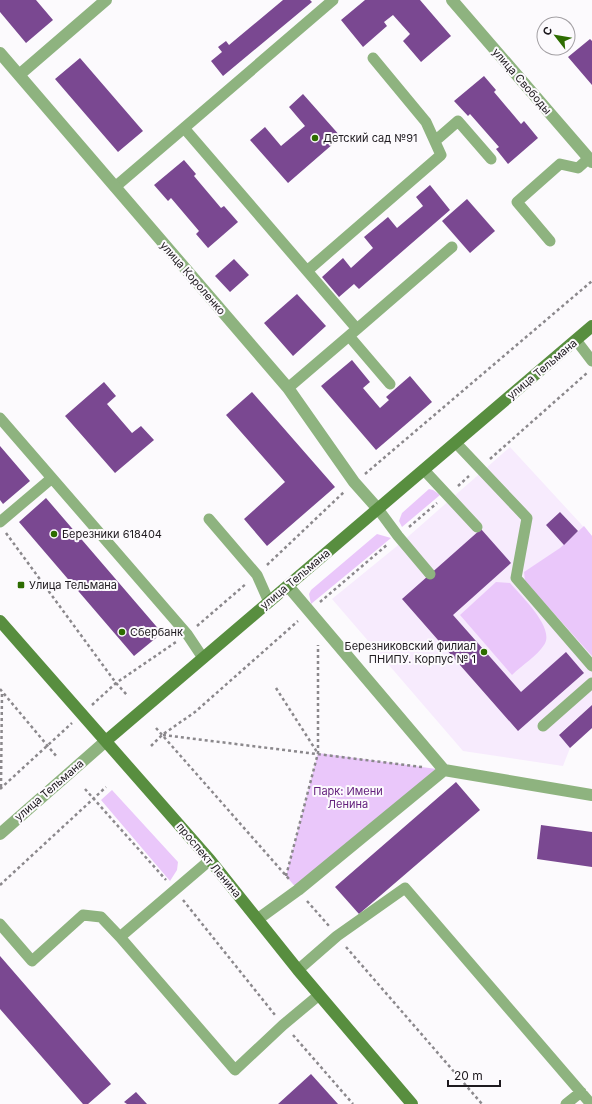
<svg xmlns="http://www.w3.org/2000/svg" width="592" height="1104" font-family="Inter,sans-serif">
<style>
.built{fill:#f7ebfd}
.green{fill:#eac7fa}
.building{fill:#7a4891}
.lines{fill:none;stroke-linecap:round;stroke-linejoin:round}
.path{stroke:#8b888c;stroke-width:2.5;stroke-dasharray:3 3;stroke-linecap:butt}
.lane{stroke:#8eb37f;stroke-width:11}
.street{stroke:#8eb37f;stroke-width:12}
.secondary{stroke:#588e3f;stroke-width:12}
.poi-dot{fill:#2d6c00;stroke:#fcfafd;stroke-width:1.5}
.labels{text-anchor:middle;stroke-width:4;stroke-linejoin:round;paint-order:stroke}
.street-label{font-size:11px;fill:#1e1a1f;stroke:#fcfafd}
.poi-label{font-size:11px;fill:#1e1a1f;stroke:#fcfafd;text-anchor:start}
.park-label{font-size:11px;fill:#64217d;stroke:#fcfafd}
</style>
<rect width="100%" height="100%" fill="#fcfafd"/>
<path class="built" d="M510,447L592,536V705L559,734L570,748L563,766L463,751L332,599L402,542Z"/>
<path class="green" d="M429,489L433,490L440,495L402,527L399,521L402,513Z
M584,526L592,536V656L525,581L524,572L560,548Z
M377,534L391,538L311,604L309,594L311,590Z
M496,582L510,583C520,595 556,628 544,645C537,656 522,665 512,675L460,615Z
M318,753L444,770L298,890L286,876Z
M112,790L178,862L177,870L170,881L101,800Z"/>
<path class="building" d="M0,0H36L53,20L26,43L0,12Z
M283,0H310L312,2L223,76L211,61L222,52L218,47L226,41L229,45Z
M365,0H420L451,36L421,62L403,41L410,34L393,15L384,22L387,26L363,47L341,20Z
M590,39L592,41V85L568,57Z
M80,58L143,131L118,152L55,79Z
M484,76L496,90L494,92L521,124L524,121L538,138L508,164L496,149L499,147L470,114L468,116L454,101Z
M303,94L341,137L288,183L250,140L265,127L281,146L305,126L289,107Z
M184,160L196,174L194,176L221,208L224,206L238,222L208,248L196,234L199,231L171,198L168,201L154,185Z
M430,185L450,210L359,289L354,284L339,297L322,277L343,258L351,268L373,248L364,237L388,217L397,228L423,206L416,197Z
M467,199L495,231L470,253L442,221Z
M234,259L249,275L230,292L215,276Z
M297,294L326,326L293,356L264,323Z
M352,360L370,382L363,388L380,408L389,400L386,397L410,376L432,402L376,450L321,386Z
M104,382L116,396L107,404L132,433L141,426L154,440L115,473L65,416Z
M252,392L335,487L267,546L244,519L285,482L226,415Z
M0,446L30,481L3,504L0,500Z
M46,498L162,633L134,656L19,522Z
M560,512L578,531L564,545L546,525Z
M481,529L511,563L453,615L521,692L566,652L584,673L518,731L402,599Z
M592,705V728L570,748L559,735Z
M456,782L480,810L359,914L335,887Z
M541,825L592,832V867L537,859Z
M0,956L111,1084L88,1104H83L0,1009Z
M311,1074L338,1104H278Z
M136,1092L147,1104H127L124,1102Z"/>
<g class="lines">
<path class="path" d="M490,459L587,373
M365,474L592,281
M458,486L469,476
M409,527L437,503
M6,533L116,683L127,695
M267,565L344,492
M320,602L388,544
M197,626L247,583
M276,688L317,752
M0,689L57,757
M92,705L116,683L176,642
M156,728L289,879
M163,735L422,767
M151,746L162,735L195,712L298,621
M1,787L2,692
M0,789L72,723
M85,789L166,880
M286,876L318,753V645
M0,885L106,787
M183,900L275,1015
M307,901L329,926
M346,947L482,1104
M293,1035L353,1104"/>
<path class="lane" d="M184,128L333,0
M435,141L458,121L491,159
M115,187L184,128L357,329L288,388
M550,241L517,202L560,164L578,168L589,158
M307,271L441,155L426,122L373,58
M357,329L452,247
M349,336L390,384
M576,340L592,361
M0,418L187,634L203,658
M456,443L527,518L516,578L592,666
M424,470L477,527
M378,509L398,536L430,574
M209,519L257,575L269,602
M0,522L52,478
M543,726L592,683
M0,924L32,961L83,915L101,917L120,937L235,1070L283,1025L319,995
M120,937L210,860
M298,970L337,936L405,888L591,1104
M566,1104L581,1092"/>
<path class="street" d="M452,0L592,162
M0,53L288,388L354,482L378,509
M19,75L106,0
M288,586L444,770
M444,770L592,795
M0,834L107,740
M258,919L298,890L444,770"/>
<path class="secondary" d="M0,621L210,860L298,970L412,1104
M107,740L592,326"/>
</g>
<g class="poi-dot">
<circle cx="315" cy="138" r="4"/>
<circle cx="54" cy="534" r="4"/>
<rect x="17" y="581" width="8" height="8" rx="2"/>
<circle cx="122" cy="632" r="4"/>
<circle cx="484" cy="652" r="4"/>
</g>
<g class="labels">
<g class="street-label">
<text transform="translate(522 81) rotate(49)" y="4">улица Свободы</text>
<text transform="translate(193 278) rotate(49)" y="4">улица Короленко</text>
<text transform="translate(542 369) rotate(-40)" y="4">улица Тельмана</text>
<text transform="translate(295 579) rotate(-40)" y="4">улица Тельмана</text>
<text transform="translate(49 790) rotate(-41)" y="4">улица Тельмана</text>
<text transform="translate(209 860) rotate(50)" y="4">проспект Ленина</text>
</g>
<g class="poi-label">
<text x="323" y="142">Детский сад №91</text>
<text x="62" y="538">Березники 618404</text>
<text x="29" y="589">Улица Тельмана</text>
<text x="130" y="636">Сбербанк</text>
<text x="476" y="650" text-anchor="end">Березниковский филиал<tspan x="476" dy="13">ПНИПУ. Корпус № 1</tspan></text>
</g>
<g class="park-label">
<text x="348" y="795">Парк: Имени<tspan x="348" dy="13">Ленина</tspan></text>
</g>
</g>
<g transform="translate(556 36) rotate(301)"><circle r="19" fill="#fcfafd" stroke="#a3a0a4"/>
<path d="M0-3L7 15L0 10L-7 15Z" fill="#2d6c00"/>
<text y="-6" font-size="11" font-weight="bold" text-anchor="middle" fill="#1e1a1f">С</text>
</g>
<path d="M448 1080v6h52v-6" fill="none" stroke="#1e1a1f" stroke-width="2"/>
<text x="454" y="1080" font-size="12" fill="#1e1a1f" stroke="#fcfafd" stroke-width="3" paint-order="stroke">20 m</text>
</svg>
